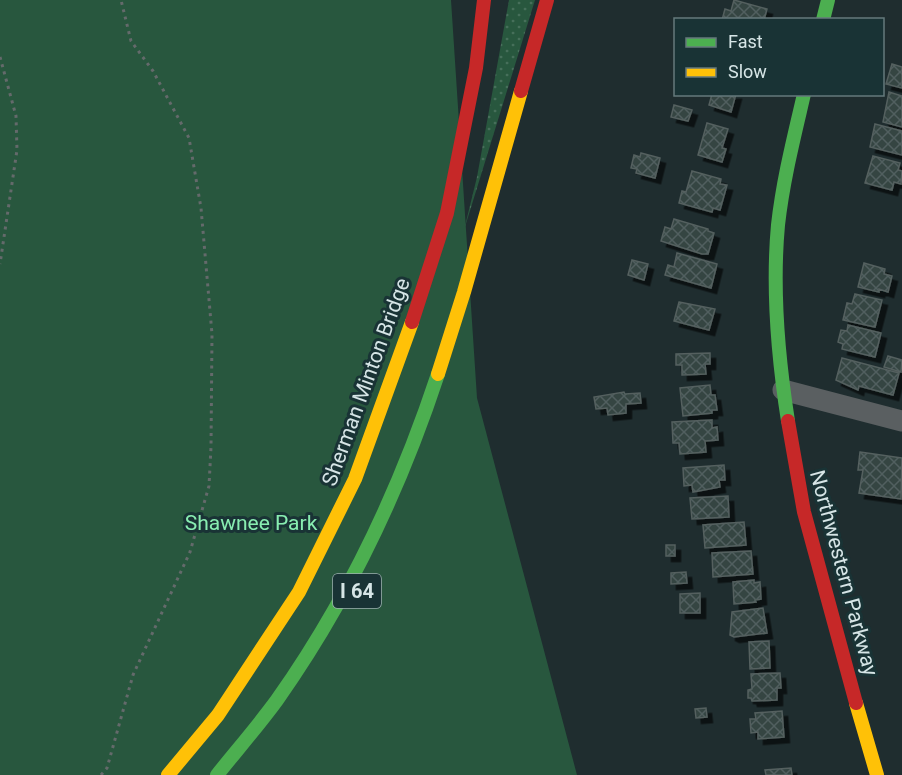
<svg xmlns="http://www.w3.org/2000/svg" width="902" height="775" font-family="Roboto,sans-serif">
<style>
.grass{fill:url(#grass-dots)}
.park{fill:#28573e}
.building{fill:url(#building-cross-hatch);stroke:#54605f;stroke-width:1.5;filter:url(#shadow)}
.lines{fill:none;stroke-linecap:round;stroke-linejoin:round}
.path{stroke:#646a6b;stroke-width:3;stroke-dasharray:3 4.5;stroke-linecap:butt}
.street{stroke:#5a5f61;stroke-width:21}
.fast{stroke:#4caf50;stroke-width:14}
.slow{stroke:#ffc107;stroke-width:14}
.jam{stroke:#c62828;stroke-width:14}
.labels{text-anchor:middle;stroke-width:6;stroke-linejoin:round;paint-order:stroke}
.shield{fill:#193335;stroke:#9db0b1;stroke-width:1.5}
.shield-label{font-size:20px;font-weight:bold;fill:#d6e5e6}
.street-label{font-size:21px;fill:#d6e5e6;stroke:#193335}
.park-label{font-size:21px;fill:#88edb1;stroke:#193335}
</style>
<defs>
<pattern id="grass-dots" width="8" height="8" patternUnits="userSpaceOnUse" patternTransform="scale(1.5)"><rect width="8" height="8" fill="#28573e"/><path d="M2 2h.1M6 6h.1" fill="none" stroke="#466f5a" stroke-width="1.8" stroke-linecap="round"/></pattern>
<pattern id="building-cross-hatch" width="8" height="8" patternUnits="userSpaceOnUse" patternTransform="scale(1.5)"><rect width="8" height="8" fill="#344443"/><path d="M0 0l8 8M0 8l8-8" fill="none" stroke="#515f5e"/></pattern>
<filter id="shadow"><feDropShadow dx="5.5" dy="5.5" stdDeviation="0" flood-color="#0009"/></filter>
</defs>
<rect width="100%" height="100%" fill="#1f2d2f"/>
<path class="grass" d="M509,0H535L464,230L477,177Z"/>
<path class="park" d="M0,0H451L477,398L577,775H0Z"/>
<path class="building" d="M734,0L767,9L764,20H722L725,9L731,11Z
M892,64L902,67V88L886,84Z
M889,92L902,96V127L883,122Z
M712,94H736L731,112L709,105Z
M674,105L692,110L688,121L671,117Z
M707,123L728,129L722,148L726,149L722,162L698,155Z
M875,124L902,131V155L870,147Z
M641,153L660,158L655,178L636,173L637,169L631,168L634,155L640,157Z
M873,156L900,163L898,170L902,171L901,184L894,182L892,190L865,183Z
M692,171L721,179L720,184L727,185L720,210L713,208L712,212L679,203L682,191L686,192Z
M674,219L708,229V231L714,233L708,254H702L661,241L665,227L671,229Z
M677,253L717,264L711,288L665,275L668,265L674,267Z
M632,260L648,264L644,280L628,275Z
M864,263L885,269L884,274L892,276L888,292L879,289V292L858,287Z
M855,294L882,300L875,327L843,320L847,303L852,304Z
M679,302L715,309L709,330L674,321Z
M848,325L881,333L875,357L842,349L843,344L838,342L841,330L847,331Z
M710,353V364H705L706,374L682,375V365H676V354Z
M888,356L902,360L901,372L884,367Z
M842,358L899,373L893,395L859,386L858,390L836,380Z
M710,385L711,395H715L717,410H712V413L683,416L680,388Z
M624,392L625,394L640,393L641,403L626,404V413L608,415L607,408L596,409L594,397Z
M712,420V428L717,427L718,440L705,441L706,452L680,454L679,443H673L672,422Z
M860,452L902,458L901,499L859,493L863,470H858Z
M724,465L725,480H719L720,487L693,492L692,485L684,486L683,468Z
M728,496L729,517L692,519L690,498Z
M744,522L746,545L705,548L703,525Z
M666,545H675V556H666Z
M751,551L753,574L713,577L712,553Z
M686,572L687,583L671,584V573Z
M754,580V583L760,582L761,599L755,600L756,602L734,604L733,582Z
M700,593V613H680V594Z
M763,608L767,633L734,637L730,635L732,612Z
M769,641L770,668L750,669L749,642Z
M780,673L781,688H777V700L752,701L751,698H748V690L752,689L751,674Z
M706,708L707,717L696,718L695,709Z
M782,711L784,737L758,739V732L751,733L750,719H756L755,713Z
M791,768L792,775H766L765,770Z"/>
<g class="lines">
<path class="path" d="M0,57L16,116L17,150L0,264
M101,775L107,768L133,675L190,552L209,486L211,447L212,334L201,208L189,138L153,71L131,41L121,0"/>
<path class="street" d="M783,390L902,421"/>
<path class="fast" d="M823,20L828,0
M788,421C778,357 772,290 778,225C783,180 794,137 804,94
M217,775C237,750 258,726 277,700C347,601 400,489 438,374"/>
<path class="slow" d="M438,374L464,292L521,91
M856,703L877,775
M168,775L218,715L299,592L355,479L412,322"/>
<path class="jam" d="M521,91L547,0
M412,322L447,213L476,68L484,0
M788,421L804,512L856,703"/>
</g>
<g class="labels">
<rect class="shield" x="333" y="574" width="48" height="34" rx="4.5"/>
<g class="shield-label">
<text x="357" y="598">I 64</text>
</g>
<g class="street-label">
<text transform="translate(366 382) rotate(-70)" y="7">Sherman Minton Bridge</text>
<text transform="translate(844 573) rotate(75)" y="7">Northwestern Parkway</text>
</g>
<g class="park-label">
<text x="251" y="530">Shawnee Park</text>
</g>
</g>
<rect x="674" y="18" width="210" height="78" fill="#193335" stroke="#657a7c" stroke-width="1.5"/>
<rect x="686" y="38" width="30" height="9" fill="#4caf50" stroke="#657a7c" stroke-width="1.5"/>
<text x="728" y="48" font-size="18" fill="#d6e5e6">Fast</text>
<rect x="686" y="68" width="30" height="9" fill="#ffc107" stroke="#657a7c" stroke-width="1.5"/>
<text x="728" y="78" font-size="18" fill="#d6e5e6">Slow</text>
</svg>
